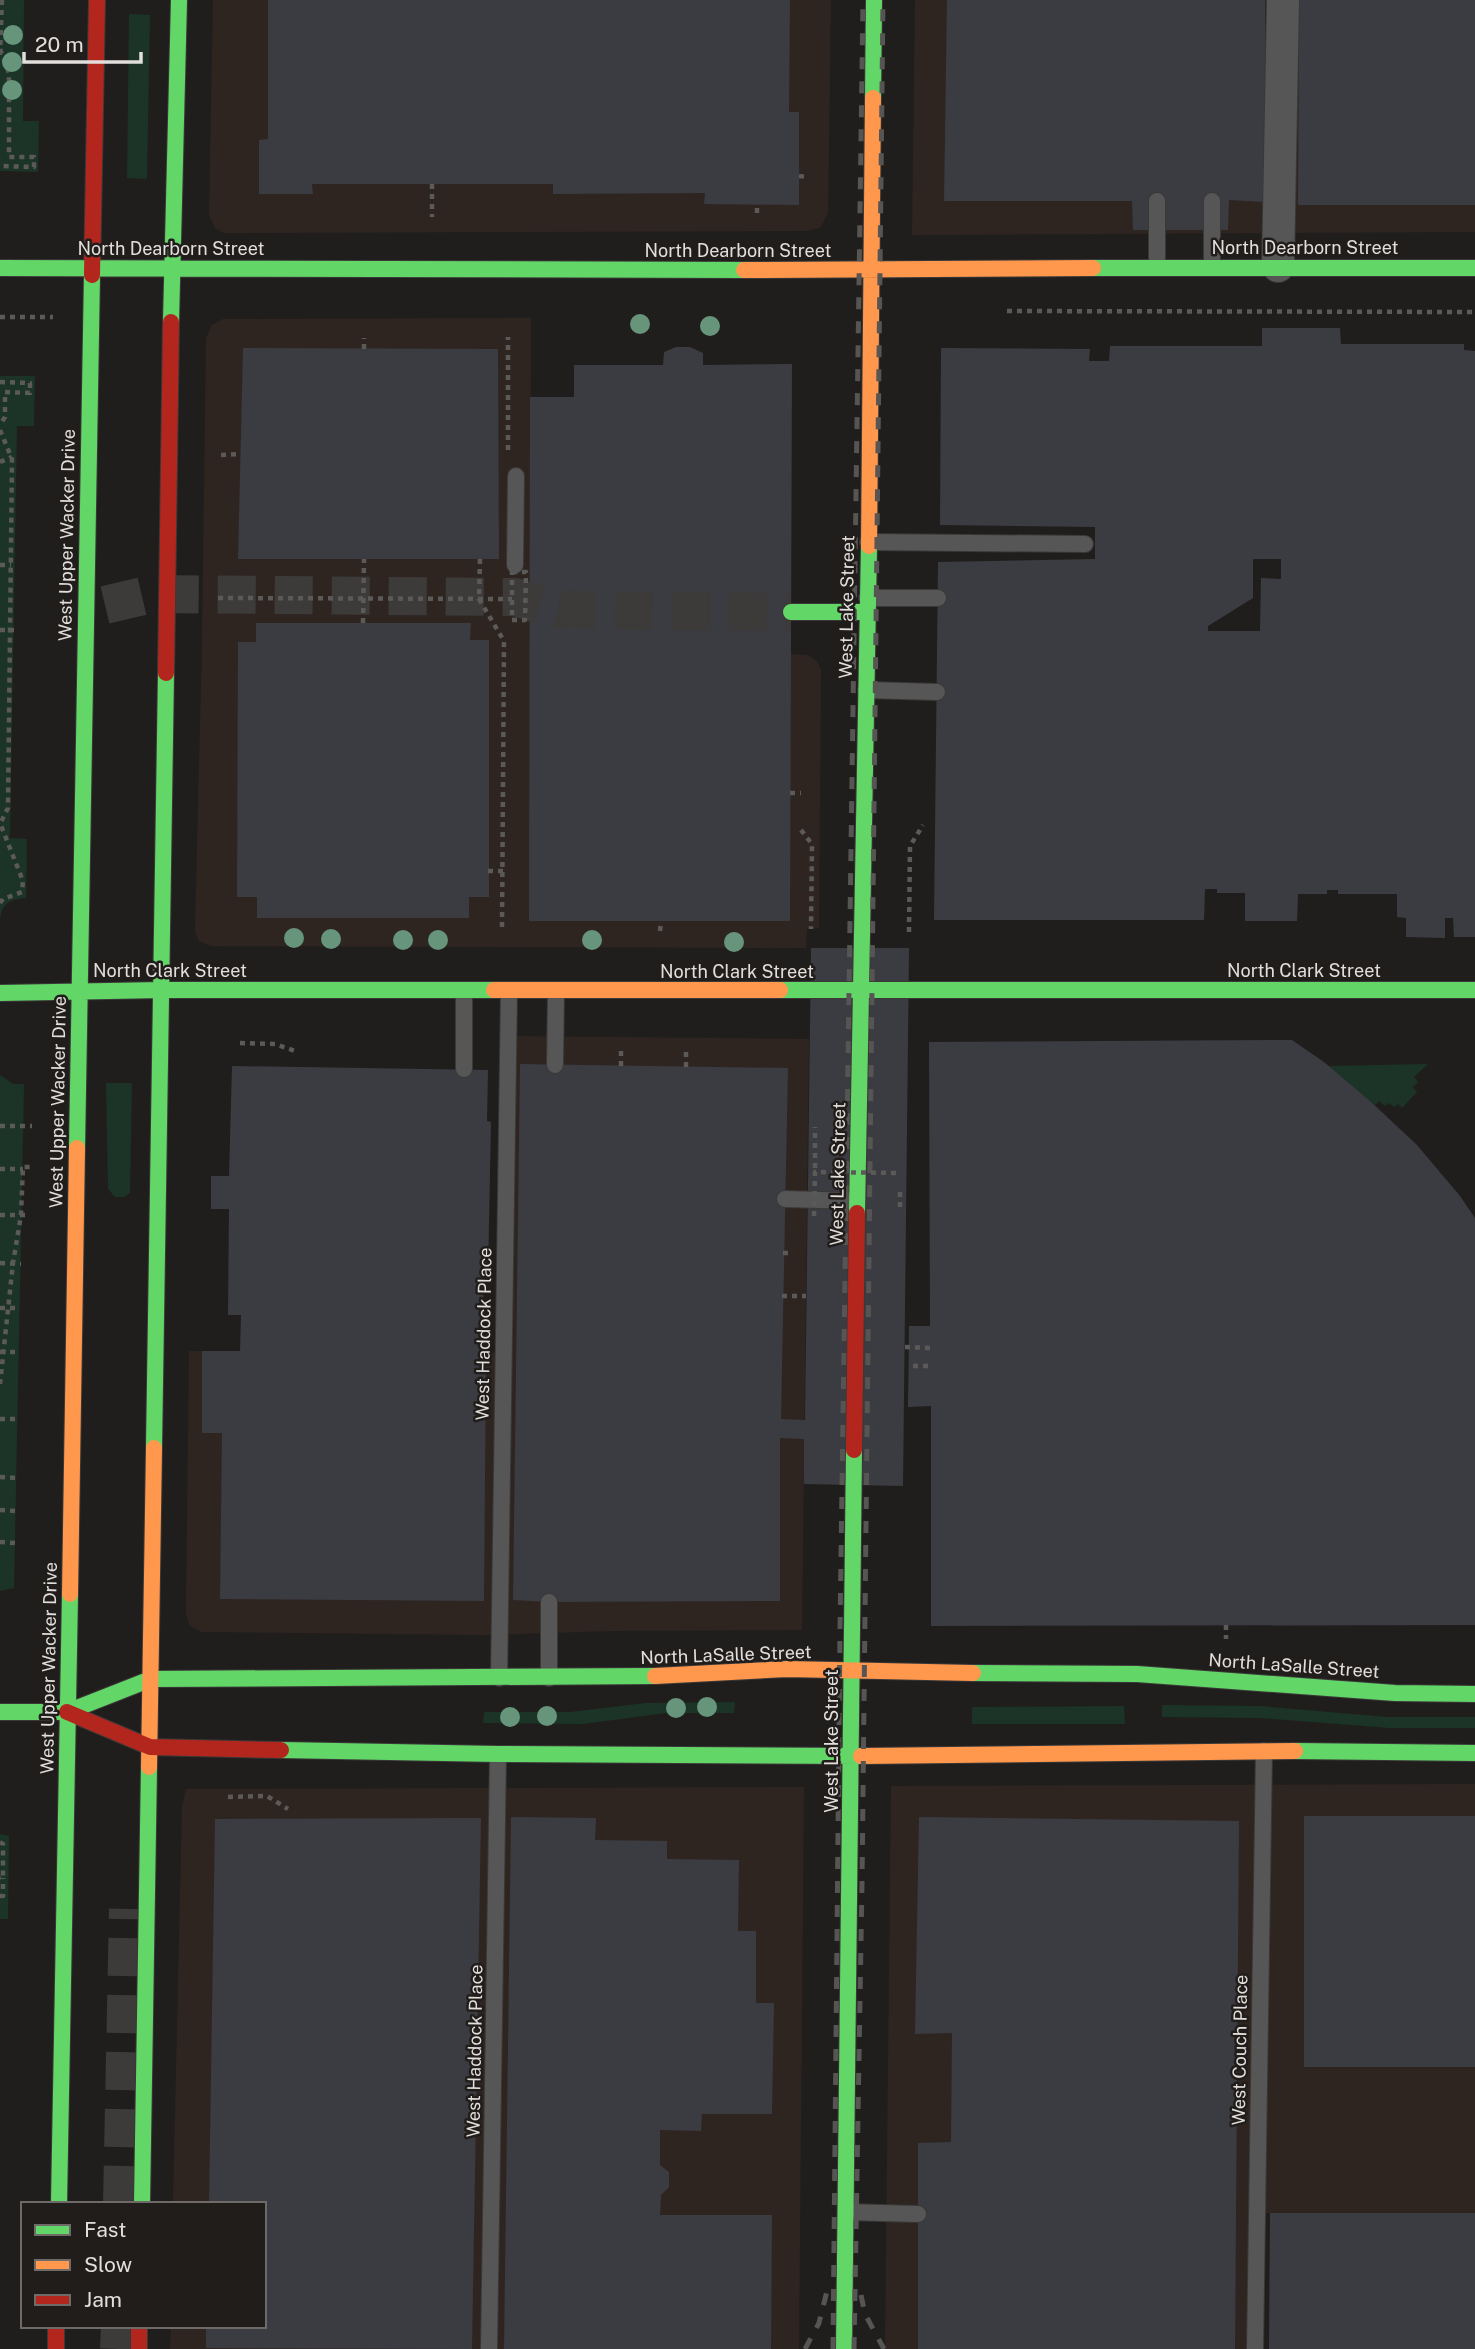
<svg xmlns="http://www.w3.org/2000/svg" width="1475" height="2349" font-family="'Public Sans',sans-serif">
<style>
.built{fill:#2e2521}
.green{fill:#1b3427}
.building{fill:#3b3b42;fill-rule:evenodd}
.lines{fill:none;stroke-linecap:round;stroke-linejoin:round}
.secondary-tunnel{stroke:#3d3b39;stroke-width:38;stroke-dasharray:38 19;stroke-linecap:butt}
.highway-tunnel{stroke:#3d3b39;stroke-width:38;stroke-dasharray:38 19;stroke-linecap:butt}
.lane-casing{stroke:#3a3938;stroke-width:18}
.street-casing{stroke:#3a3938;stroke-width:34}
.fast-casing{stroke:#3a3938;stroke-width:18}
.slow-casing{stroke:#3a3938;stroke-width:18}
.jam-casing{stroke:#3a3938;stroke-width:18}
.path{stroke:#5c5a59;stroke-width:4.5;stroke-dasharray:5 5;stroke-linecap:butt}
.lane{stroke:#575656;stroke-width:16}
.street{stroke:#575656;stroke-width:32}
.fast{stroke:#63d668;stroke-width:16}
.slow{stroke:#ff974d;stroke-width:16}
.jam{stroke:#b3261e;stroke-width:16}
.rail{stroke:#575553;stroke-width:5;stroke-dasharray:12 12;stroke-linecap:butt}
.path-bridge{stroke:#5c5a59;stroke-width:4.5;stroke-dasharray:5 5;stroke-linecap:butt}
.tree{fill:#67957b}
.labels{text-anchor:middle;stroke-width:5;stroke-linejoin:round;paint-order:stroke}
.street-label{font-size:18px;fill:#e1dedc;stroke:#211d1b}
</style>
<rect width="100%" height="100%" fill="#201e1c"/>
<path class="built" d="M213,0H831L828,213L820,228L806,231L224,233L215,228L209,215Z
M915,0H1475V232L912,235Z
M531,318L530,565L790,654L808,655L817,661L821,670L819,928L807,929L806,948H800L211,946L199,941L195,931L202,643L206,338L212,325L223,319Z
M508,1036L809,1039L802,1630L613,1631L483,1635L202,1632L190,1626L186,1614L189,1351L503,1353Z
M1475,1784V2214L1257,2213L1255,2349H885L891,1786Z
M804,1787L799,2349H170L171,2326H264V2204H173L182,1807L186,1789Z"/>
<path class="green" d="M0,0H24L23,121H39L38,172L0,171Z
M129,14L150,15L147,179L127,178Z
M0,376H35L34,426H17L10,838L27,839L26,898C10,899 2,903 0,920Z
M1428,1064L1414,1077L1418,1082L1413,1087L1417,1092L1402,1108L1398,1104L1394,1107L1389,1103L1385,1106L1379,1101L1375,1105L1328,1066Z
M0,1075L13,1084H24L14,1588L0,1591Z
M106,1083H132L130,1193L124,1197H115L108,1189Z
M735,1702L734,1713H666L583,1724L483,1723L484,1712H570L646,1703Z
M1162,1705L1259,1706L1388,1717H1475V1728H1389L1259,1718L1162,1717Z
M1124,1706L1125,1724H972V1707Z
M0,1834L9,1836L8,1919H0Z"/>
<path class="building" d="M268,0H790L789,112H799V205L704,204L705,193L553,194V184H312L313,194H259V140L268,139Z
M947,0H1265V202L1229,200L1228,230H1133L1132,201H944Z
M1299,0H1475V205H1298Z
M1262,328H1340L1341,344H1464V350L1475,351V937H1454L1453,918H1445V938L1406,937V918L1397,917V894H1338V890H1327V894H1298L1297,921H1245V893H1217V889H1205L1204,920H934L938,562L1095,559V527L940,525L941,348L1090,349L1089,361H1109L1110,346H1262ZM1253,559H1281V579L1261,578L1260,631H1208V626L1253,598Z
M676,347H690L703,353V365L792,364L790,921H529L530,397H574V365H663L664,352Z
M243,348L498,349L499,559H238Z
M256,623H471L470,640H489V897H469V918H257V897H237L238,642H256Z
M811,948H909L903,1486L804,1484V1439L780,1438V1601L549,1602L513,1600L520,1064L788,1068L781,1419L805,1420Z
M1292,1040L1324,1062L1369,1100L1417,1145L1460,1196L1475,1218V1625L931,1626V1406L908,1407L909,1326H930L929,1042Z
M232,1066L488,1070L487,1121L491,1122L488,1273H484L482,1353L486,1354L484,1601L220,1599L222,1433H202V1351H240L241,1315H228L229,1209H211V1176H229Z
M1304,1816H1475V2067H1304Z
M511,1817L596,1818L595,1840L667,1841V1859L739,1860L738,1931H756V2003H774L772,2114H702L701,2131L660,2130V2165L669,2172V2187L661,2195L660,2215H772L771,2349H504Z
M919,1817L1239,1821L1235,2349H918V2143L951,2142L952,2033L915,2034Z
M481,1818L472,2349L206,2348V2326H264V2204H209L215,1819Z
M1270,2213H1475V2349H1269Z"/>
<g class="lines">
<path class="secondary-tunnel" d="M105,605L151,594L515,597L559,610L791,612"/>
<path class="highway-tunnel" d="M122,2204L128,1909
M119,2349L120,2326"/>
<defs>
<path id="lane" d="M1157,201V267
M1212,267V201
M868,542L1085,544
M515,565L516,476
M867,598H938
M866,690L937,692
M555,1065L556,991
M464,1069V990
M785,1199L857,1201
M499,1678L509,990
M549,1678V1602
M846,2212L918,2214
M489,2349L498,1754
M1255,2349L1264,1751"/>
<path id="street" d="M1278,266L1283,0"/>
<path id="fast" d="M873,98L874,0
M0,268L744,270
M1093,268H1475
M171,322L179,0
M791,612H868
M780,990H1475
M0,993L162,990H494
M77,1148L92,275
M857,1213L869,546
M154,1448L166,673
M973,1673L1137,1674L1395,1693L1475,1694
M0,1712H67L151,1679L655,1676
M281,1750L498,1754L861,1756
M1295,1751L1475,1753
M59,2204L70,1594
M142,2204L149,1767
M844,2349L854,1450"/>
<path id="slow" d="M744,270L1093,268
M869,546L873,98
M494,990H780
M70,1594L77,1148
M655,1676L787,1669L973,1673
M861,1756L1295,1751
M149,1767L154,1448"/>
<path id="jam" d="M92,275L97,0
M166,673L171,322
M854,1450L857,1213
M67,1712L150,1747L281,1750
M56,2326V2349
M139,2326V2349"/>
</defs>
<use href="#lane" class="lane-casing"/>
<use href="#street" class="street-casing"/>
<use href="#fast" class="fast-casing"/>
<use href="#slow" class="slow-casing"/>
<use href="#jam" class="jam-casing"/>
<path class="path" d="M0,49L9,73V157H34V167L0,166
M0,55L2,0
M799,176L807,177
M432,184V217
M757,213V204
M1007,311L1475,312
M0,317H53
M364,349V338
M0,382L30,383V393L5,392V417L0,425
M0,430L12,459L8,808L0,824
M508,450V337
M221,455L240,454
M0,462L12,457
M480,559L479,599L504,641L502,929
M0,565H11
M512,572H526L525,620H512Z
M218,598L512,599
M363,623L364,559
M0,630H14
M790,793H801
M801,830L812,844L811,929
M488,871H504
M0,903L3,899L22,892L23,881L0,823
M660,931L661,921
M909,932L910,846L923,825
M240,1043L275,1044L295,1051
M621,1066V1051
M686,1067V1050
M0,1126H32
M815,1168V1127
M0,1169H23
M900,1207V1188
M0,1215H30
M783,1253H791
M0,1263L21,1264
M782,1296H806
M0,1308H20
M905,1347L930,1348
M0,1352H19
M913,1366H930
M0,1384L13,1263L21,1215L23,1167H31
M0,1419H18
M0,1477L17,1478
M0,1510L16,1511
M0,1542L15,1543
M1226,1625V1639
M228,1797L267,1796L288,1809
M0,1842L3,1844V1878H0
M0,1896H3V1878"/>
<use href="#lane" class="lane"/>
<use href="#street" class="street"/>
<use href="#fast" class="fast"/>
<use href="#slow" class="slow"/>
<use href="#jam" class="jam"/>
<path class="rail" d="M861,2295L865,2314L884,2349
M805,2349L819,2323L827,2291
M833,2349L840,1629L863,0
M854,2349L862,1883L883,0"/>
<path class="path-bridge" d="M814,1216L815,1172L900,1173"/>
</g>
<g class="tree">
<circle cx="13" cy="35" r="10"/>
<circle cx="12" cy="62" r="10"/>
<circle cx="12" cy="90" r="10"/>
<circle cx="640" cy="324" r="10"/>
<circle cx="710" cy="326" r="10"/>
<circle cx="294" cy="938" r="10"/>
<circle cx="331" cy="939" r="10"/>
<circle cx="403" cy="940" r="10"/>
<circle cx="438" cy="940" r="10"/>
<circle cx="592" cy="940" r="10"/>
<circle cx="734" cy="942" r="10"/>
<circle cx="707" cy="1707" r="10"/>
<circle cx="676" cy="1708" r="10"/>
<circle cx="547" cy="1716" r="10"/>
<circle cx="510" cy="1717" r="10"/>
</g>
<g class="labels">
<g class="street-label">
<text x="1305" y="254">North Dearborn Street</text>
<text x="171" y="255">North Dearborn Street</text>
<text x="738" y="257">North Dearborn Street</text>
<text transform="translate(67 535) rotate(-89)" y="6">West Upper Wacker Drive</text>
<text transform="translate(847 607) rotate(-89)" y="6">West Lake Street</text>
<text x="170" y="977">North Clark Street</text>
<text x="1304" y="977">North Clark Street</text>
<text x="737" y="978">North Clark Street</text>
<text transform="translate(58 1102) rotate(-89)" y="6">West Upper Wacker Drive</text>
<text transform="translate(838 1174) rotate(-89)" y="6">West Lake Street</text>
<text transform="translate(484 1334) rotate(-89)" y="6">West Haddock Place</text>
<text transform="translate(726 1655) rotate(-2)" y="6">North LaSalle Street</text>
<text transform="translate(1294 1666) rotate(4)" y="6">North LaSalle Street</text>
<text transform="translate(49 1668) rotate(-89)" y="6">West Upper Wacker Drive</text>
<text transform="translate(832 1741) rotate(-90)" y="6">West Lake Street</text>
<text transform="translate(1240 2050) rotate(-89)" y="6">West Couch Place</text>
<text transform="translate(475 2051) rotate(-89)" y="6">West Haddock Place</text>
</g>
</g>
<rect x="21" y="2202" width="245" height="126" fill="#211d1b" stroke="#6e6a68" stroke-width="2"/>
<rect x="35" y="2225" width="35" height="10" fill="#63d668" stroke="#6e6a68" stroke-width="2"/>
<text x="84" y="2237" font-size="21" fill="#e1dedc">Fast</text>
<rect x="35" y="2260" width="35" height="10" fill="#ff974d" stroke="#6e6a68" stroke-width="2"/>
<text x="84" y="2272" font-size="21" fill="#e1dedc">Slow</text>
<rect x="35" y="2295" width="35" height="10" fill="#b3261e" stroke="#6e6a68" stroke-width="2"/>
<text x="84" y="2307" font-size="21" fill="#e1dedc">Jam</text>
<path d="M24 52v10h117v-10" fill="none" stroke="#e1dedc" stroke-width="3.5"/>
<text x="35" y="52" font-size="21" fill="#e1dedc" stroke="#211d1b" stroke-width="5" paint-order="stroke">20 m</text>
</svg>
